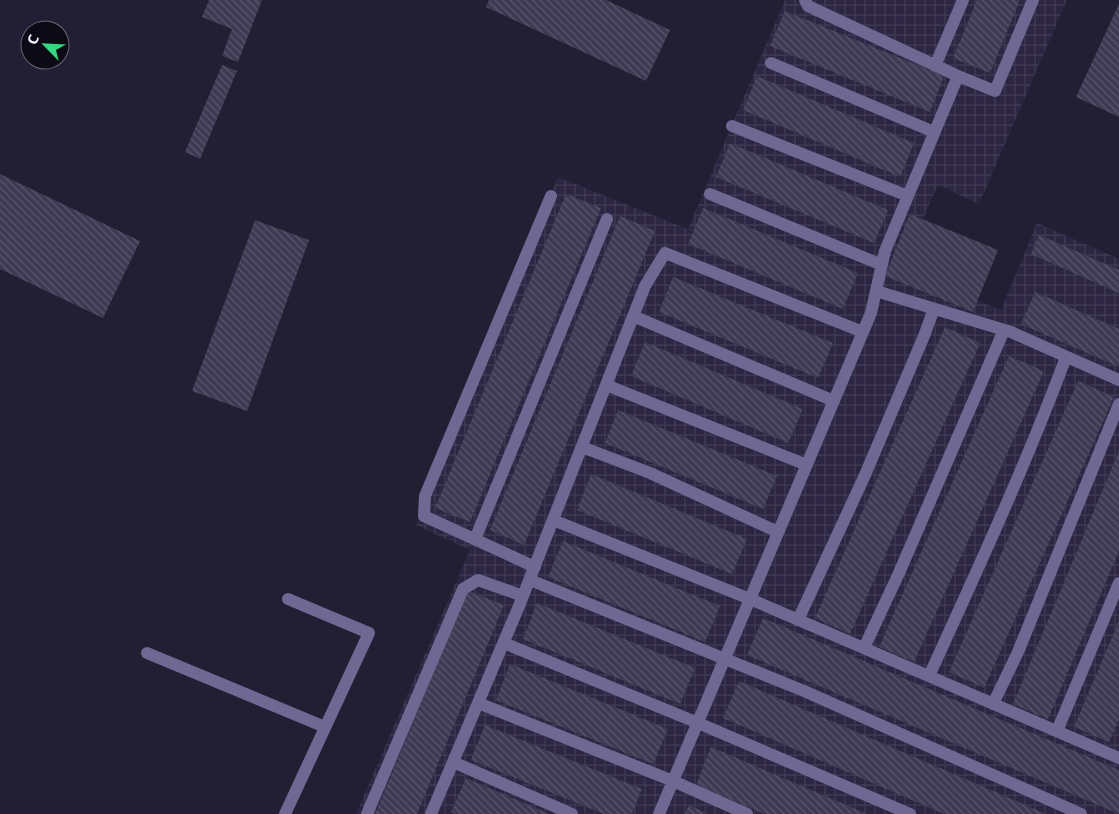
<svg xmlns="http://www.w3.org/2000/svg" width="1119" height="814" font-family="'Noto Sans',sans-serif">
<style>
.industrial{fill:url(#industrial-grid)}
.building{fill:url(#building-back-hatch)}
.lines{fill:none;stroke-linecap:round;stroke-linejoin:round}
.minor{stroke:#6e6892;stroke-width:12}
</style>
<defs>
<pattern id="industrial-grid" width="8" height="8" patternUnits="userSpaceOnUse" patternTransform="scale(1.25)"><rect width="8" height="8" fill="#2c2642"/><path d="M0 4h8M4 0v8" fill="none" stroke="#413b55"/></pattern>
<pattern id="building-back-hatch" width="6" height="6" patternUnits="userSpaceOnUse" patternTransform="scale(1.25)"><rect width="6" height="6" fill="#3e3a53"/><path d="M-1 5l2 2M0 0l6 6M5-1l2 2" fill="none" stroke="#5a576d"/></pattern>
</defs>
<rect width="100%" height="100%" fill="#221f35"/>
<path class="industrial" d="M785,0H1067L979,204L938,185L901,270L1001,310L1037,223L1119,259V814H356L470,550L416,525L558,177L688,229Z"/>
<path class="building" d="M209,0H262L238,62L222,56L232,29L202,17Z
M489,0H606L670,30L646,81L486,7Z
M977,0H1020L990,73L953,58Z
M1119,4V117L1076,97Z
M785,11L944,76L930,112L770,46Z
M222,65L237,71L200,159L185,152Z
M757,76L914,143L900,177L743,110Z
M730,143L888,210L874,243L716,177Z
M0,174L140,241L103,318L0,269Z
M566,194L601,208L470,522L435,508Z
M703,208L858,273L843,309L688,244Z
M910,214L998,250L973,312L885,276Z
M620,216L655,231L524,545L490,530Z
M255,220L309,240L247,411L192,391Z
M1039,235L1119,270V293L1031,254Z
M673,277L833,343L818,378L659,312Z
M1035,292L1119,329V367L1021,324Z
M945,327L980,343L850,634L815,618Z
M645,342L803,409L788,443L631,376Z
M1009,356L1044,371L914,662L879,647Z
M1078,381L1114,397L984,688L949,672Z
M618,410L777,476L763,509L605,443Z
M1119,451V551L1048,719L1013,704Z
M591,474L747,539L732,574L577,510Z
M563,541L720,606L705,642L548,577Z
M468,591L504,605L417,814H375Z
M537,603L695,668L680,704L523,639Z
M763,618L1119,770V814L747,655Z
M1119,621V719L1109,742L1074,727Z
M510,664L668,729L653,764L496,700Z
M739,681L1046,814H944L723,718Z
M485,725L642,789L632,814H604L471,760Z
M711,747L867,814H764L696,785Z
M466,778L549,814H455L451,812Z
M689,805L708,814H685Z"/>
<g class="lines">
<path class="minor" d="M771,63L934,132
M935,66L963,0
M958,76L995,91L1033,0
M732,126L908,196
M710,194L882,265
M876,291L1011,332L1119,380
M633,316L834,401
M606,385L807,465
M582,447L650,473L778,532
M553,520L750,599L1119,758
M475,539L607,219
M535,567L424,516L425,496L551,196
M530,580L804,691L1081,814
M798,620L865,475L924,336L934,309
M504,643L698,723L910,814
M864,648L899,573L1004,330
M147,653L325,727
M929,676C977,571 1026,465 1066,357
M478,703L673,781L747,814
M993,704L1018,652L1119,404
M1057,731L1119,583
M453,762L572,814
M285,814L369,633L288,599
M367,814L463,589L478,580L523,596
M431,814L519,606L645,286L665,253L863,332
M659,814L871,313L885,251L958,76L808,6L805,0"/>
</g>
<g transform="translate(45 45) rotate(294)"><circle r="24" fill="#0c0a14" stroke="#696772"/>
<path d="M0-4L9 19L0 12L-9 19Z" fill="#34d881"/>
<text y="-8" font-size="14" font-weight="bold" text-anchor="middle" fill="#f4f2ff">С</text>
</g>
</svg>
